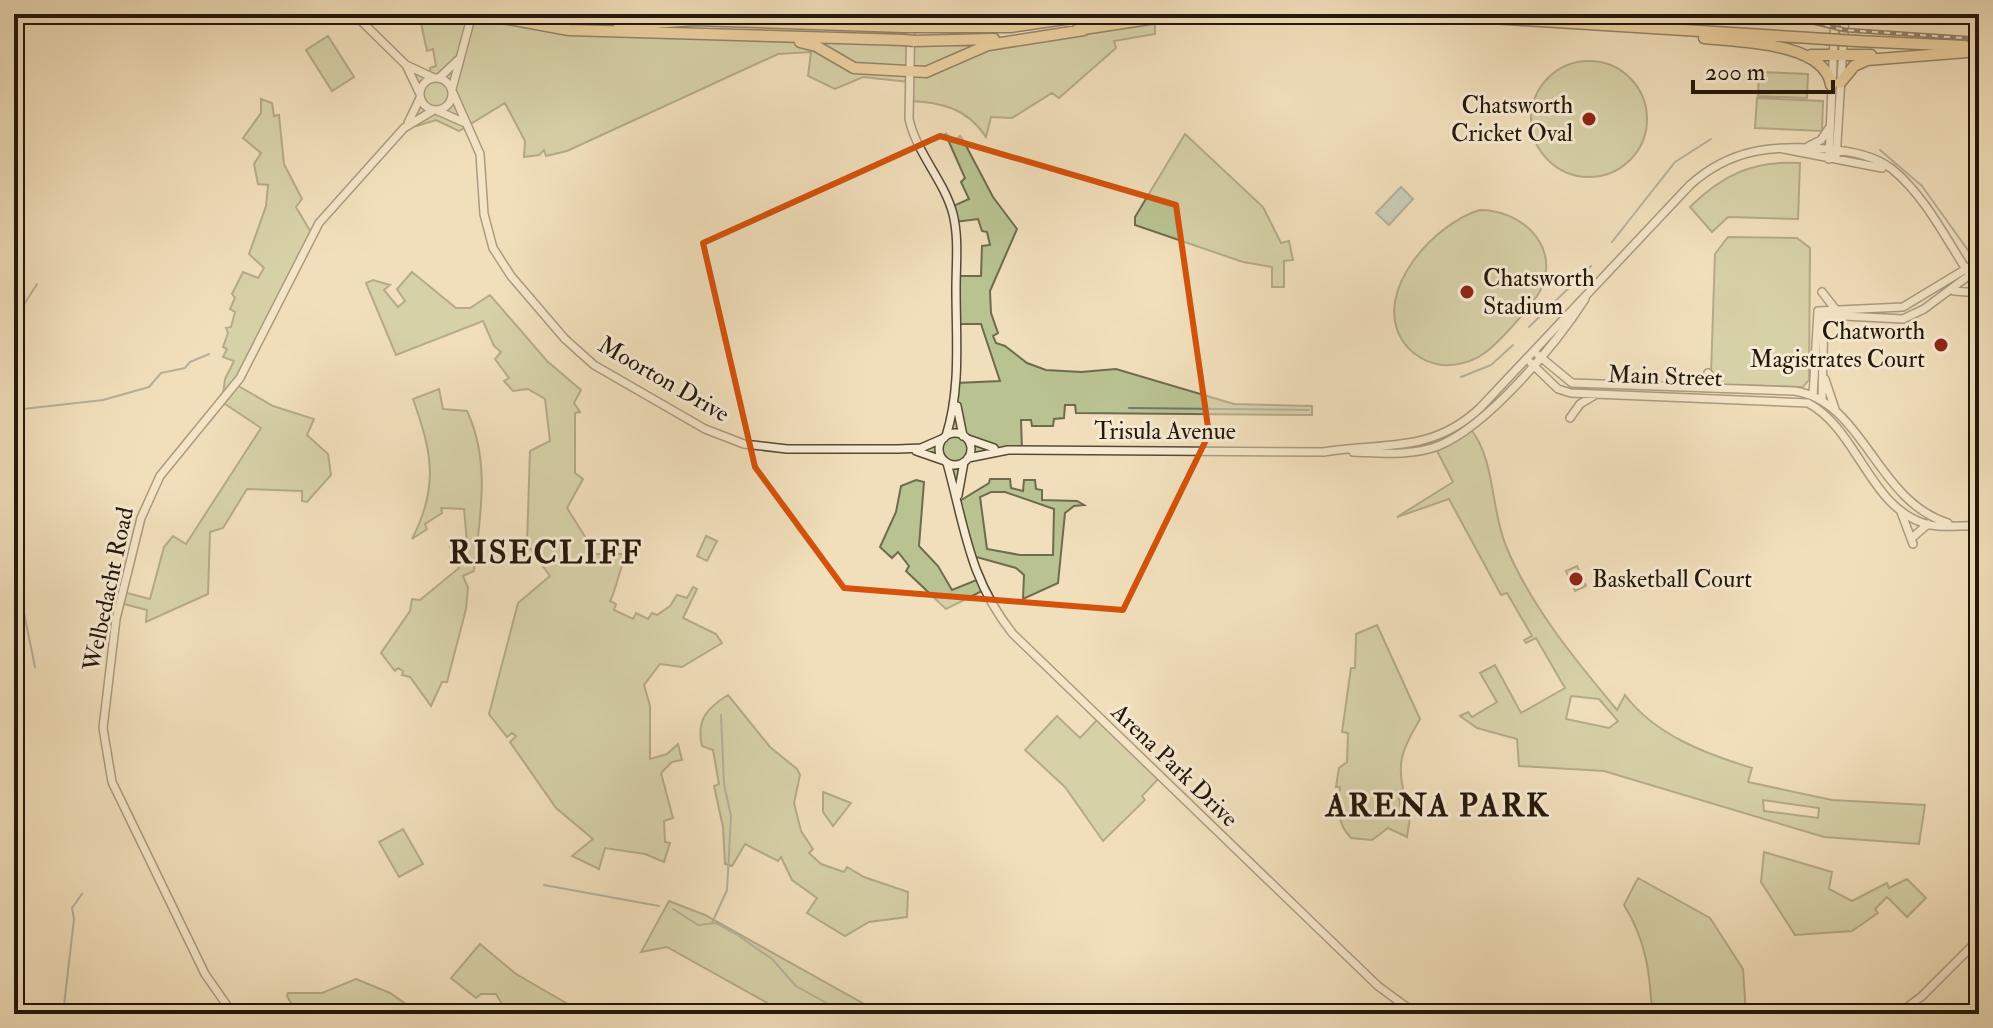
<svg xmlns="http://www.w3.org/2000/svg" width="1993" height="1028" font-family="'IM FELL Double Pica',serif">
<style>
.green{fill:#b9c291;stroke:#6e6c4d;stroke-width:2;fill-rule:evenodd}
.water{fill:#9dbbb8;stroke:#6c7972;stroke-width:2}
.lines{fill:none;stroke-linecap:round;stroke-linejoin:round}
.stream{stroke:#6c7972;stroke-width:2}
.minor-casing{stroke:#564936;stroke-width:10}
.highway-casing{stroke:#231709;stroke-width:13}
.minor{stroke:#f6ead3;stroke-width:7}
.highway{stroke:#e8c07e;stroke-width:10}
.rail-casing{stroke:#231709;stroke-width:5}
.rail{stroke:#f6ead3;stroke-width:2;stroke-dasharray:6;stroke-linecap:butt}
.highway-bridge-casing{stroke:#231709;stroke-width:13;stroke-linecap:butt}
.highway-bridge{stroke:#e8c07e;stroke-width:10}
.marked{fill:none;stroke:#d4520c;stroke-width:6;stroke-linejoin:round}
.poi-dot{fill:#8f2418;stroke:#f6ead3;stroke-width:3}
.labels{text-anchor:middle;stroke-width:6;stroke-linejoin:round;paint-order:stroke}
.poi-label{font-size:24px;fill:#231709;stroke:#f6ead3;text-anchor:end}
.street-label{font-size:24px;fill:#231709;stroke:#f6ead3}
.district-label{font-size:32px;font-weight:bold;letter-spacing:2px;fill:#231709;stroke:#f6ead3}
</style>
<rect width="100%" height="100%" fill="#f1dfbb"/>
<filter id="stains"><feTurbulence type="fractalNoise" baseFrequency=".0025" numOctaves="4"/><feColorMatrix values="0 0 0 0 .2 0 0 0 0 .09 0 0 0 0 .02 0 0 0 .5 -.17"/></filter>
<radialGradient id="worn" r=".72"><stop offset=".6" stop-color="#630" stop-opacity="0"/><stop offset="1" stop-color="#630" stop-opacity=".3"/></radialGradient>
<path class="green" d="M419,14H479L537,26L986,40L1155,19V34L1114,41L1116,48L1059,98L1052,93L1012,118L991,117L986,137C967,108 941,102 908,101L909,82L863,77L835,89L808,76L811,52L778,54L567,151L546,156L544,150L539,155L524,157L525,141L505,103L459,131L436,120L417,126L409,120L420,97L406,65L430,72V68L436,66L433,49L427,51Z
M328,36L354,77L332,91L306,50Z
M1531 119a58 58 0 1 1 116 0a58 58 0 1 1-116 0Z
M1759,72L1808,74L1807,98L1758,96Z
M1757,98L1823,101L1822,131L1755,128Z
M261,99L272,103L274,116L279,115L284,164L302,199L296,207L312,234L235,384L273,406L314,419L307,435L328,454L331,475L307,502L302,501V491L247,489L223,528L210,532L208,594L146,622L147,610L120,603L123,592L150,599L164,547L173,536L186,544L261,428L222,402L225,379L234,361L223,357L227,349L223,347L228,333L226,328L231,327L235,312L230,309L235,298L232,294L243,272L258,278L264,268L249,254L266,206L268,185L258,184L254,164L261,153L243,138L261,113Z
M945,133L955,141L960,136L963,140L993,197L1017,229L990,291L991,313L998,333L993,336L996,343L1005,346L1027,363L1046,370L1081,372L1116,369L1234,404L1312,406V415L1076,413L1075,405H1065L1064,418L1054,419L1053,426H1032L1031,420H1021L1022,450L968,459L958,502L989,483L990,479H1010L1011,488L1023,491L1024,480H1035L1036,489L1042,490V500L1077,501L1084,505L1074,506L1065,513L1058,583L1023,599L1024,575L1016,568L969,555L946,463L921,447C957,432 955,420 956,383L1000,381L981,324H958L957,276H981L982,246L990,245L987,232L982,231L978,219L955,222L951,207L969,199L961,182L965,178ZM991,492H1005L1054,509L1053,555H1020L987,549L980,497Z
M1185,134L1263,207L1281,243L1289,241L1293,260L1284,261V287H1272V267L1243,262L1135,225V217Z
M1800,163L1798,219L1728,217L1712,232L1690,207C1722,175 1754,160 1800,163Z
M1480,210C1519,210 1558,242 1543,285C1537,301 1498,344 1483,354C1472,362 1456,366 1442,365C1426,363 1411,354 1402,340C1372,291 1435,223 1480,210Z
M1728,237L1797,238L1810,248L1809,380L1803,387L1717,384L1711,374L1715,254Z
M412,272L456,308H470L490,295L547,361L581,390L574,403L580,412L575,413V473L583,479L567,508L596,554H627C618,571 618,585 610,601L616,604L614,610L633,619L636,613L648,619L652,613L657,615L670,606L677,595L687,598L693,587L697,589L683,618L716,634L722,643L682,667L660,664L644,685L650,706V759L667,754L678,744L682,760L672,762L661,773L673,818L664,821L665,842L670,843L664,862L645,854L605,848L599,869L572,856L593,839L556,808L510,742L516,736L512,733L507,737L489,714L518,603L550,576L527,544L530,451L550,441L545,399L528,389L513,391L504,381L509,378L495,359L501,352L494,346L483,321L396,355L366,283L373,280L390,285L384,290L398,307L405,301L397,289Z
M439,389L443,409L467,411C491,462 480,516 474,571L463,576L468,588L466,609L447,682H442L431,706L410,677L402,675L403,671L398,668L395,671L381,653L410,611L412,599L420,600L459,568L450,547L467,542L464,509L441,508L442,513L425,524L427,529L412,539C440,485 431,450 413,399Z
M1470,428C1496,461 1490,507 1506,546C1530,605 1576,661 1617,710L1625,695C1655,735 1706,754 1752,768L1748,782L1832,800L1925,805L1919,844L1824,837L1604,771L1519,766L1517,739L1477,728L1460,716L1468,712L1472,717L1497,702L1480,673L1495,665L1521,713L1565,688L1536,638L1526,643L1524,640L1532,636L1507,593L1501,595L1449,499L1397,517L1453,482L1435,447ZM1571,696L1599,699L1618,721L1609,728L1566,719ZM1763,800L1819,808L1818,818L1764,811Z
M916,480L924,482L919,546L938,566L952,590L979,579L984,590L946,609L906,571L909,566L898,552L892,558L880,547L896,512L901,486Z
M706,536L717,541L707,561L697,556Z
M1577,566L1586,586L1575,591L1566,571Z
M1377,625L1420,719C1406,744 1396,758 1403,789L1398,791L1402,817H1410L1407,837L1388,828L1372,840L1351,838C1336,822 1338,808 1340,787H1336L1339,768L1347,762L1348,733L1342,732L1351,668H1355L1356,634Z
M728,695L770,747L797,769L800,775L794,803L801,831L813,849L809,853L821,864L844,872L847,867L864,877L908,892L907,917L869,922L845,936L807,913L817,898L792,880L781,857L778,861L745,844L732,866L725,864L723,827L714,786L719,784L713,750L702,746C696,720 707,708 728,695Z
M1057,716L1080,738L1098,719L1160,777L1142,796L1145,800L1103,841L1065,787L1025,750Z
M823,792L851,803L833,826L823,812Z
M403,829L423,864L399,877L379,842Z
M1764,852L1832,872L1829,889L1852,901L1887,883L1889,888L1907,879L1926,898L1907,917L1887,897L1875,909L1878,913L1852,931L1795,935L1761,882Z
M1638,878L1710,918L1743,969L1746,1014H1652C1650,973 1646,940 1624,905Z
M669,901L705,915L882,1014H787L667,947L641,952Z
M480,944L516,974L585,1014H519L502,1004L496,994H481L476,998L451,978Z
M356,979L390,993L420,1014H297L287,996L288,993H322Z"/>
<path class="water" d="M1401,187L1413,199L1389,225L1376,213Z"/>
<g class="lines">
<path class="stream" d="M1880,150L1922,186L1970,253
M1612,242L1675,162L1711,139
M14,320L37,284
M1529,327L1591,266
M1461,377L1491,365L1513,345
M1129,408L1309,410
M14,410L103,400L149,387L161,373L185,368L190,362L209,354
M14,607L24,613L35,667
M544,885L659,906
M673,909L698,925L716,923L736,934L772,959L796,986L846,1014
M712,923L727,890L731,816L724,784L721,715
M63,1014L74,919L72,908L82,894"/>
<defs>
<path id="minor" d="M354,14L406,65L434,78
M911,14L909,119C917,154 944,180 953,214C959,238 956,264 956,289C956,338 961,389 946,436
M407,67L419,92
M420 94a16 16 0 1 1 32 0a16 16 0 1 1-32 0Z
M439,78L458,60
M452,89L472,14
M453,93L480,154L484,214L493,248L511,276L565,339L594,365L705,429L744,444L787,449H898L921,448L944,438
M438,111L463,122
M408,123L420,98
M1809,146L1821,140L1829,128
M1784,149L1882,168
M1829,159L1835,14
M1836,159L1845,14
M1954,291L1979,293
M1822,292L1836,310
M1824,315L1903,319L1924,309L1979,268
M1538,355L1572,383L1794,391C1863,400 1876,501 1948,523
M1531,363L1558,389L1571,393L1808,403C1857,429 1869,505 1923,523C1940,529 1961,525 1979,526
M1708,373L1718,388
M1825,379L1835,409
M1813,396L1818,311L1903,307L1979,261
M1822,401L1824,311
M957,406L963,436
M1570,418L1580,404L1595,395
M939 449a16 16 0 1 1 32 0a16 16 0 1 1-32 0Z
M968,439L994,448
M916,451L942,460
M1323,452C1384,442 1431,454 1480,408L1690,185C1731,148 1774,145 1827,149C1849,151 1874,155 1892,169C1929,199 1952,251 1979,289
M1353,452C1381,453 1412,456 1438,446C1488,426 1556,344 1585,299
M968,458L1008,450L1325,452
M947,463C965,528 969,579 1013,634L1378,986L1416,1014
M958,495L964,462
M1901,512L1913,544
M1913,537L1928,524
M233,1014L205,974L112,782L103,728L116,619L141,518L160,476L240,378L319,223L404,128L434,110
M1898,1014L1921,997L1979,939"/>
<path id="highway" d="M481,14L569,30L904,40
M958,14L995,23
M1428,14L1826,39
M1885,14L1979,19
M815,18L841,14
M619,26L693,20L904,27
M915,27H1010L1099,14
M1077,30L1182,14
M1704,38C1739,42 1825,42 1831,85
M914,41L994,39
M1856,41L1965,46
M800,42L816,46L854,68L926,72L988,45L1084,30
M1811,55H1871
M1840,83L1854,66L1867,60L1979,51"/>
</defs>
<use href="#minor" class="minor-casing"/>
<use href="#highway" class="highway-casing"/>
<use href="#minor" class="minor"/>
<use href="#highway" class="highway"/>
<defs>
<path id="rail" d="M1778,14L1845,30L1979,39"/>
</defs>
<use href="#rail" class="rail-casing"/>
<use href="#rail" class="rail"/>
<defs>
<path id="highway-bridge" d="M904,27H915
M1826,39L1856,41
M904,40L914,41"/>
</defs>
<use href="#highway-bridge" class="highway-bridge-casing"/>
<use href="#highway-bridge" class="highway-bridge"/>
</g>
<path d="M0 0H1993V1028H0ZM940,136L1176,205L1209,434L1123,610L844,588L755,467L703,243Z" fill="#f1dfbb" fill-opacity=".55" fill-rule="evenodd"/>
<path class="marked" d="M940,136L1176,205L1209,434L1123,610L844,588L755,467L703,243Z"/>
<g class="poi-dot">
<circle cx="1589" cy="119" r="8"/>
<circle cx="1467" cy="292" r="8"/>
<circle cx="1941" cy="345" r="8"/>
<circle cx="1576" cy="579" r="8"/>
</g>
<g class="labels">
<g class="poi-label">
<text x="1573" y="113">Chatsworth<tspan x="1573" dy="28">Cricket Oval</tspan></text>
<text x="1483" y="286" text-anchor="start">Chatsworth<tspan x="1483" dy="28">Stadium</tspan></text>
<text x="1925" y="339">Chatworth<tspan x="1925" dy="28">Magistrates Court</tspan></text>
<text x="1592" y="587" text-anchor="start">Basketball Court</text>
</g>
<g class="street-label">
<text transform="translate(1665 376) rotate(2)" y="8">Main Street</text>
<text transform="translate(664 379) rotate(30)" y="8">Moorton Drive</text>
<text x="1165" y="439">Trisula Avenue</text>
<text transform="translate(108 589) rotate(-78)" y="8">Welbedacht Road</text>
<text transform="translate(1175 765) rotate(44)" y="8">Arena Park Drive</text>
</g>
<g class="district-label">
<text x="546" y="563">RISECLIFF</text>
<text x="1438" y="816">ARENA PARK</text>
</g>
</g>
<rect width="1993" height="1028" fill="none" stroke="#f1dfbb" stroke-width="48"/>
<rect x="16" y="16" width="1961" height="996" fill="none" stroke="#231709" stroke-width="4"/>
<rect x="24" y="24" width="1945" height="980" fill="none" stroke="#231709" stroke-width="2"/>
<path d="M1693 80v12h140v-12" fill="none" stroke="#231709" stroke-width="4"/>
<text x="1705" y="80" font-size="24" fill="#231709" stroke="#f6ead3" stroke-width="6" paint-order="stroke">200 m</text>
<rect width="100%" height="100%" filter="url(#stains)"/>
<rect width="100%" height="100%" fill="url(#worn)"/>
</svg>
